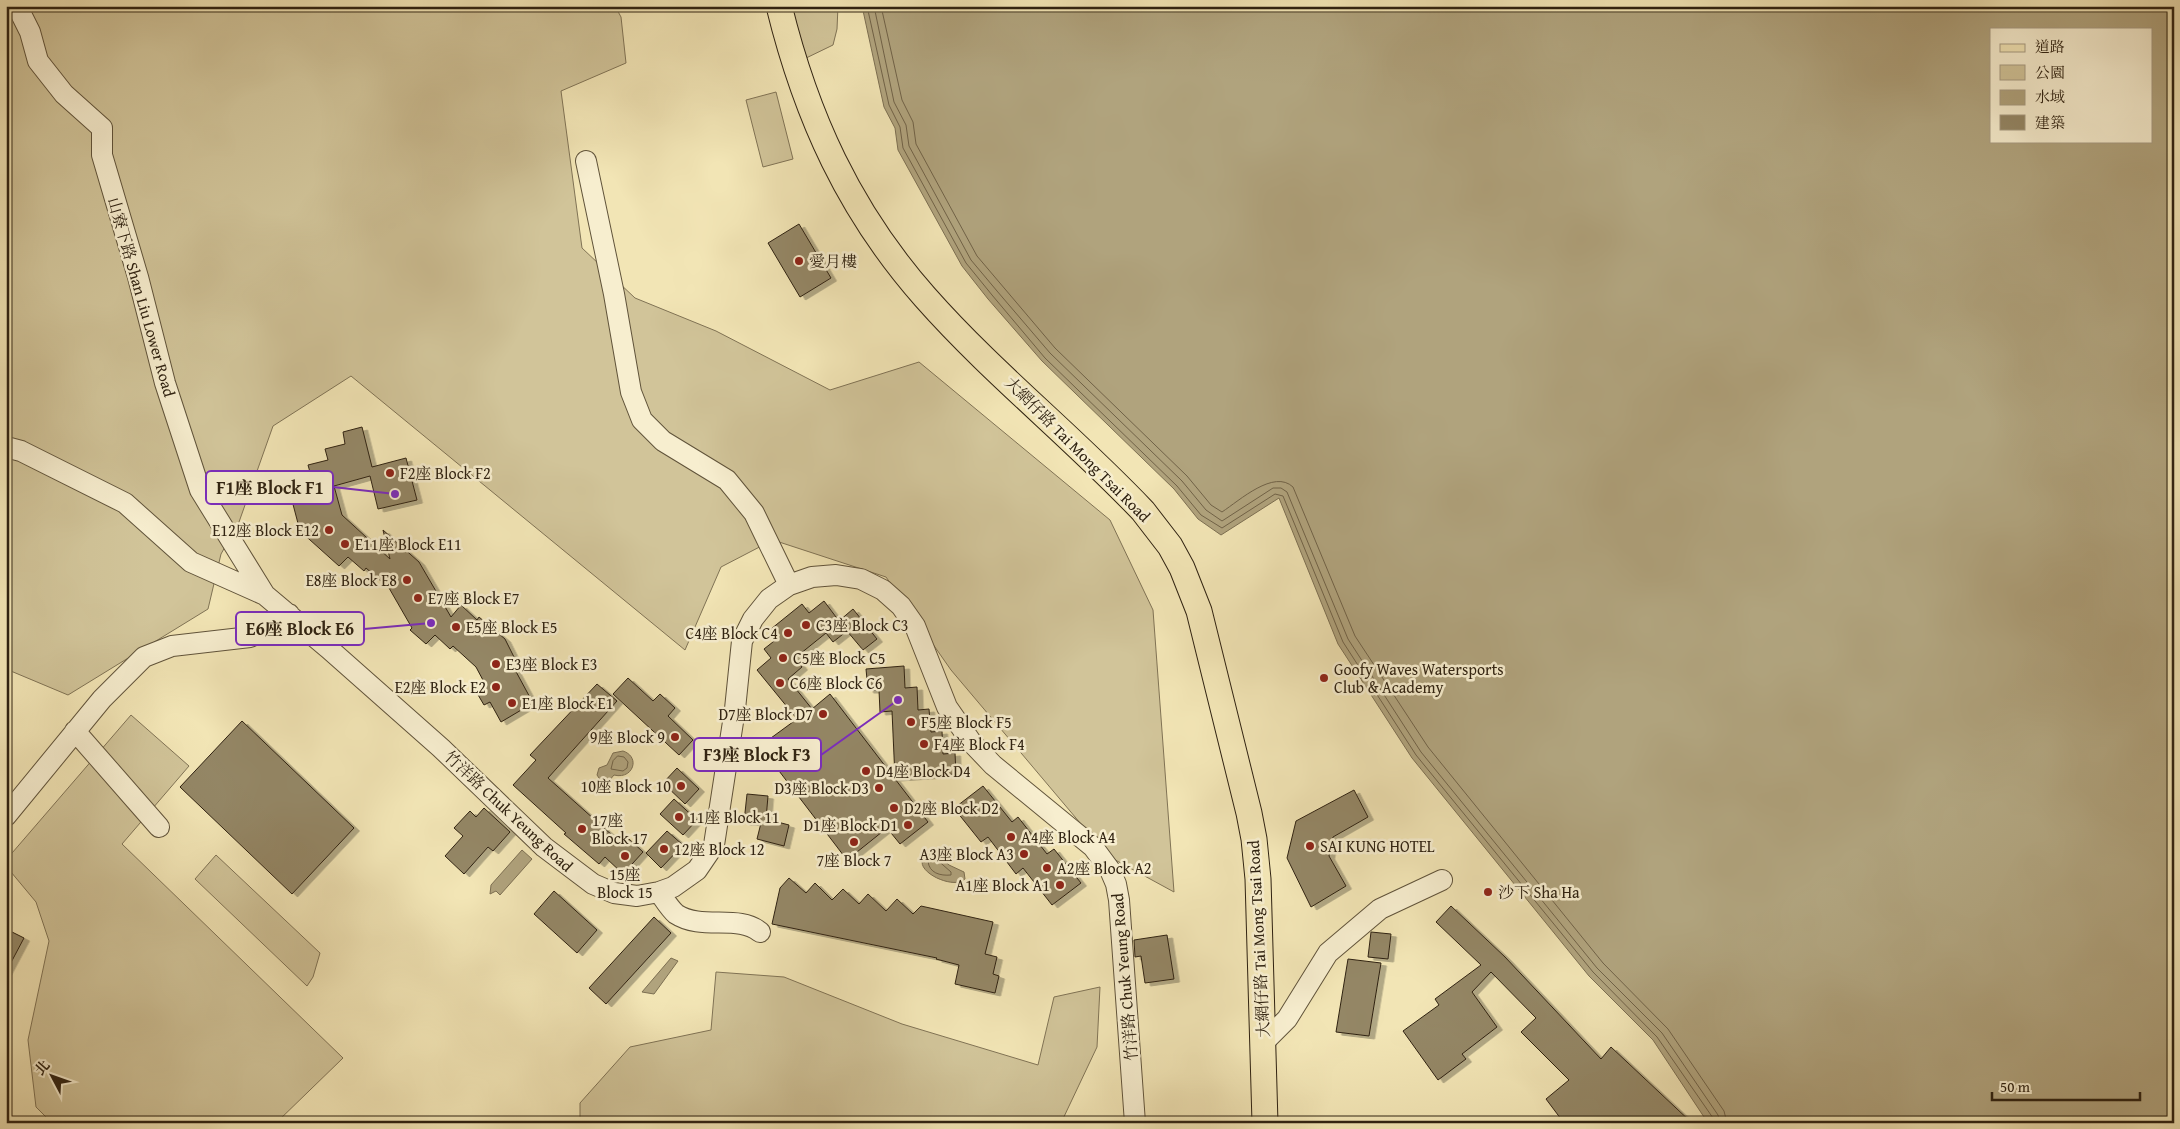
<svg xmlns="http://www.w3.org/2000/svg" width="2180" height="1129" font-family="'Gentium Book Plus','Noto Serif TC',serif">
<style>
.green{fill:#d1c499;stroke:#807355}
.water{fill:#b0a37d;stroke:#7c6f52;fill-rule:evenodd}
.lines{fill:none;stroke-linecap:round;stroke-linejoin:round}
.shore{stroke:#706247;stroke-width:1}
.building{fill:#948766;stroke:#2f2211;filter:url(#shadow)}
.minor-casing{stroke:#60533a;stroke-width:22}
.major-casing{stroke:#2f2211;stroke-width:27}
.minor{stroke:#f7eecf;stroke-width:20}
.major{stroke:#f2e5b5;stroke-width:25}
.poi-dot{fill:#8f2418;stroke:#f7eecf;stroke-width:2}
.labels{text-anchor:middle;stroke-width:5;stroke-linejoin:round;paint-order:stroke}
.poi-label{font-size:16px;fill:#2f2211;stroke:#f7eecf;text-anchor:start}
.street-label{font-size:16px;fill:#2f2211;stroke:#f7eecf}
.leader{fill:none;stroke:#7b2cbf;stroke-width:2}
.callout-dot{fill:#7b2cbf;stroke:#f7eecf;stroke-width:2}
.callout{fill:#f7eecf;stroke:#7b2cbf;stroke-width:2}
.callout-label{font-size:18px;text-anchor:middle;font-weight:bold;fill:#2f2211}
</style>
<defs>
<filter id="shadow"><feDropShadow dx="5.5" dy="3" stdDeviation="0" flood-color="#0004"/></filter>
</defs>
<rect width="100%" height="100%" fill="#f2e5b5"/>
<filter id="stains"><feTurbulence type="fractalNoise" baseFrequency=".004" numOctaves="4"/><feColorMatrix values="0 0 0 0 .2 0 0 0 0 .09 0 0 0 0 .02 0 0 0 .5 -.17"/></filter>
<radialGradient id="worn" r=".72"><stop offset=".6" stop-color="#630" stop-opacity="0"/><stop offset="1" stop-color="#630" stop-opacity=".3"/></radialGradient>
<path class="green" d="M6,6H615L621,17L626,63L561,91L582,248L635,298L716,331L830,390L919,362L1110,520L1153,610L1174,892L1108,856L951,670L886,577L773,540L721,567L685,650L351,376L273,426L239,522L221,554L208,609L68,695L6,669Z
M790,6H838L837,29L833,45L802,60Z
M776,92L793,159L763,167L746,100Z
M131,715L189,766L122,844L343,1058L276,1123H52L36,1107L28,1040L49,941L36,902L6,866V860Z
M216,855L320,953L313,977L307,986L195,879Z
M716,972L784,977L902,1024L1038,1065L1054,997L1100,987L1097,1047L1061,1123H580V1103L630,1047L711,1030Z"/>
<path class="water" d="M862,6H2174V1123H1711L1704,1117L1653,1040L1589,976L1412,758L1338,644L1279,498L1221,535L1198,519L1174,489L1042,361L988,299L962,266L898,150L895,128L884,107ZM1991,29H2151V141H1991Z
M623,751C641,757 633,780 614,775L608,782L601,781L597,775L599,768L607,765L613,753Z
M522,850L532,859L500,895L496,891L490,894L491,885Z
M931,853H936L949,865L964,872L965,879C952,892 902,865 931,853Z
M671,958L678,961L654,994L642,992Z"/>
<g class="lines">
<path class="shore" d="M867,6L889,105L900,127L903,148L966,263L992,295L1045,358L1177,486L1201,515L1222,528L1275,494L1283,496L1343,642L1416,755L1593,972L1657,1037L1713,1118L1714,1123
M874,6L894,102L906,125L909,146L971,260L997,291L1050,353L1182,481L1206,510L1222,521L1273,488H1281L1287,492L1348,639L1421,752L1597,968L1662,1033L1718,1115L1720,1123
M881,6L902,100L913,122L916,144L977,256L1055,348L1187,476L1211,505L1222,512C1240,500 1274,469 1293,487L1355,636L1428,747L1603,963L1668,1029L1724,1111L1727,1123
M618,756L624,757L628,762L627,768L623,771L611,769L613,761Z
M935,858L951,872V875C940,876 929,873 928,861L930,858Z"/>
</g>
<path class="building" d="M799,224L831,278L800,297L768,243Z
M362,427L372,467L406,458L417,500L378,509L370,476L334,486L342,515L390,559L383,530L419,562L451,617L461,605L477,620L479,617L505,639L517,663L513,666L533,703L501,722L490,702L484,705L474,688L484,682L476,667L453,646L450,649L435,635L426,644L410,630L412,628L389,588L366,568L364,571L348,557L339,566L300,531L289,489L313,483L308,465L328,460L325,449L345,444L343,432Z
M824,601L839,621L853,609L877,639L863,650L847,631L833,642L826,633L795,658L802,667L788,679L812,709L830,694L928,822L900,844L887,828L847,860L760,746L797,719L757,670L771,658L764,649L778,638L771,629L802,604L809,613Z
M904,666L905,688L917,687L918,710L929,709L931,732L942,731L943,754L955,753L956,774L895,778L892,711L880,712L879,690H868L866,669Z
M628,678L653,701L660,694L675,708L668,716L693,740L679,755L613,694Z
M597,684L617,701L548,778L622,844L628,838L643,852L623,874L605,857L599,864L564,834L566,833L513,785L536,760L530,755Z
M242,721L354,828L292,894L180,787Z
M677,768L699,789L685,804L663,783Z
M983,786L1012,822L1018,817L1047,854L1054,849L1081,883L1052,905L1023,868L1016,874L988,837L981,842L957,812V806Z
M1354,790L1368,817L1333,837L1329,856L1346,886L1311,907L1287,858L1296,821Z
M747,794L768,796L766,819L789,825L784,846L757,839L761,823L744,822Z
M674,799L697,820L683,835L660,814Z
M484,808L510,832L493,851L488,847L464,874L445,856L463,836L454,828L470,811L476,817Z
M667,831L683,845L661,868L646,853Z
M789,878L806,893L815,883L832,900L843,889L859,904L868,894L886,911L897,899L913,914L921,906L993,922L985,954L997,957L993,974L999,976L995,993L955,984L959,965L936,959L937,958L772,924L780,888Z
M554,891L597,930L577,953L534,914Z
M1451,906L1505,957L1601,1059L1611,1047L1692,1123H1564L1546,1099L1569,1080L1521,1032L1536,1018L1491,972L1472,992L1497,1027L1462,1054L1466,1059L1438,1080L1403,1031L1439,1005L1435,999L1481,965L1436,922Z
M654,917L671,933L606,1004L589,988Z
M6,929L24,938L6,972Z
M1371,932L1391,934L1388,959L1368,957Z
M1167,935L1174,979L1145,983L1141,956L1135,957L1134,940Z
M1348,959L1381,963L1369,1036L1336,1032Z"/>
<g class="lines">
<defs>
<path id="minor" d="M17,6L30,32L38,61L64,94L102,128V155L138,277L165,383L200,490L265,595
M586,161L614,294L631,392L642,420L663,441L727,480L754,513L789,585
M6,447L21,451L125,503L191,562L265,595L328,648L441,748L544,847L593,884L614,893L637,896L659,892L673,887L697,870L714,845L735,709L742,641L753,619L769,599L789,585L812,577L836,575L861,579L883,590L901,606L915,626L947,707L972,743L993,765L1093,847L1110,870L1116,884L1119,900L1135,1123
M75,731L159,827
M6,816L102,699L144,657L172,646L250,637L265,630L289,614
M659,892C664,899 670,909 676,914C702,931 738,914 760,932
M1263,1043L1287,1019L1328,953L1380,909L1442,880"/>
<path id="major" d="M779,6C806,116 849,211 925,297C992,373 1073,437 1143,511L1170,546L1182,568L1199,611L1249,813L1254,839L1258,879L1265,1123"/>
</defs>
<use href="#minor" class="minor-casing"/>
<use href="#major" class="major-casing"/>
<use href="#minor" class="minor"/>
<use href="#major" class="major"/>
</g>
<g class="poi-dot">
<circle cx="799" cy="261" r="5"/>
<circle cx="390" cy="473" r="5"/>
<circle cx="329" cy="530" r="5"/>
<circle cx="345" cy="544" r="5"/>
<circle cx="407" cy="580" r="5"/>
<circle cx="418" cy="598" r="5"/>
<circle cx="806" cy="625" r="5"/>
<circle cx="456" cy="627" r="5"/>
<circle cx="788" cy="633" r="5"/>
<circle cx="783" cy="658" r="5"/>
<circle cx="496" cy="664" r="5"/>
<circle cx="1324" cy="678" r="5"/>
<circle cx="780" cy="683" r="5"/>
<circle cx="496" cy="687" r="5"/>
<circle cx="512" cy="703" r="5"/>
<circle cx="823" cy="714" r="5"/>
<circle cx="911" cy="722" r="5"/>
<circle cx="675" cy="737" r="5"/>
<circle cx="924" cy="744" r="5"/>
<circle cx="866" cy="771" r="5"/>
<circle cx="681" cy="786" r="5"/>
<circle cx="879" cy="788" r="5"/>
<circle cx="894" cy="808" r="5"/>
<circle cx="679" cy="817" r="5"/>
<circle cx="908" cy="825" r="5"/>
<circle cx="582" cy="829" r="5"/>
<circle cx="1011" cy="837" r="5"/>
<circle cx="854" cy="842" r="5"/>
<circle cx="1310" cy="846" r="5"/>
<circle cx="664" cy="849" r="5"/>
<circle cx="1024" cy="854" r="5"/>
<circle cx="625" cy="856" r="5"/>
<circle cx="1047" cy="868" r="5"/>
<circle cx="1060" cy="885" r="5"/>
<circle cx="1488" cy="892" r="5"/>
</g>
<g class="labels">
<g class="poi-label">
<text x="809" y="267">愛月樓</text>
<text x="400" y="479">F2座 Block F2</text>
<text x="319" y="536" text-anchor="end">E12座 Block E12</text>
<text x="355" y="550">E11座 Block E11</text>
<text x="397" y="586" text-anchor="end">E8座 Block E8</text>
<text x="428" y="604">E7座 Block E7</text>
<text x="816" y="631">C3座 Block C3</text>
<text x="466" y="633">E5座 Block E5</text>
<text x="778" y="639" text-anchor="end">C4座 Block C4</text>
<text x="793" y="664">C5座 Block C5</text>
<text x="506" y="670">E3座 Block E3</text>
<text x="1334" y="675">Goofy Waves Watersports<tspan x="1334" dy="18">Club &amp; Academy</tspan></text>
<text x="790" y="689">C6座 Block C6</text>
<text x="486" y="693" text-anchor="end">E2座 Block E2</text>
<text x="522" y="709">E1座 Block E1</text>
<text x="813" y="720" text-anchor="end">D7座 Block D7</text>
<text x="921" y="728">F5座 Block F5</text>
<text x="665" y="743" text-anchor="end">9座 Block 9</text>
<text x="934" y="750">F4座 Block F4</text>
<text x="876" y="777">D4座 Block D4</text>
<text x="671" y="792" text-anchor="end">10座 Block 10</text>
<text x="869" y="794" text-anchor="end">D3座 Block D3</text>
<text x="904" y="814">D2座 Block D2</text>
<text x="689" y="823">11座 Block 11</text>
<text x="592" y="826">17座<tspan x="592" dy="18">Block 17</tspan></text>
<text x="898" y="831" text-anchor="end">D1座 Block D1</text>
<text x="1021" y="843">A4座 Block A4</text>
<text x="1320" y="852">SAI KUNG HOTEL</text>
<text x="674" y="855">12座 Block 12</text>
<text x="1014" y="860" text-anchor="end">A3座 Block A3</text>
<text x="854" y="866" text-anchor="middle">7座 Block 7</text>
<text x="1057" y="874">A2座 Block A2</text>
<text x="625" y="880" text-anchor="middle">15座<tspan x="625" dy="18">Block 15</tspan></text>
<text x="1050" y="891" text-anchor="end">A1座 Block A1</text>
<text x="1498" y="898">沙下 Sha Ha</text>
</g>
<g class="street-label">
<text transform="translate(142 297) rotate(74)" y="6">山寮下路 Shan Liu Lower Road</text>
<text transform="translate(1078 449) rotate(45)" y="6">大網仔路 Tai Mong Tsai Road</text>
<text transform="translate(509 811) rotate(43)" y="6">竹洋路 Chuk Yeung Road</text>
<text transform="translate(1258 939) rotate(-93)" y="6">大網仔路 Tai Mong Tsai Road</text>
<text transform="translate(1124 977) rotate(-95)" y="6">竹洋路 Chuk Yeung Road</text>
</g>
</g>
<path class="leader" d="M395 494L333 487M431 623L364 629M898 700L821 755"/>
<g class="callout-dot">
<circle cx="395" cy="494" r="5"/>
<circle cx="431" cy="623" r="5"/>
<circle cx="898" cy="700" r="5"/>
</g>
<g class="callout">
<rect x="206" y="471" width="127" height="33" rx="5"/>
<rect x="236" y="612" width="128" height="33" rx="5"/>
<rect x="694" y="738" width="127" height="33" rx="5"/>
</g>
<g class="callout-label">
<text x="270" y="494">F1座 Block F1</text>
<text x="300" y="635">E6座 Block E6</text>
<text x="757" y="761">F3座 Block F3</text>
</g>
<rect width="2180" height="1129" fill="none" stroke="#f2e5b5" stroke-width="25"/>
<rect x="8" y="8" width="2165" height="1114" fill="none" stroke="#2f2211" stroke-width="2.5"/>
<rect x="12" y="12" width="2155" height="1104" fill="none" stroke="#2f2211"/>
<rect x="1990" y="28" width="162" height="115" fill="#f7eecf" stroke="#a79c83"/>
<rect x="2000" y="44" width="25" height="8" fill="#f2e5b5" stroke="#a79c83"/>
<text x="2035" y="52" font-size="15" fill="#2f2211">道路</text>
<rect x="2000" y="65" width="25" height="15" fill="#d1c499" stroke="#a79c83"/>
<text x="2035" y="78" font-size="15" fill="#2f2211">公園</text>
<rect x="2000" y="90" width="25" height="15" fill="#b0a37d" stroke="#a79c83"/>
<text x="2035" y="102" font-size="15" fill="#2f2211">水域</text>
<rect x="2000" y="115" width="25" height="15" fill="#948766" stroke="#a79c83"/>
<text x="2035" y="128" font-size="15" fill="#2f2211">建築</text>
<g transform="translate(52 1076) rotate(311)" stroke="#f7eecf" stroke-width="4" paint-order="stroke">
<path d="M0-4L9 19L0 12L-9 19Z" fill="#2f2211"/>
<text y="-8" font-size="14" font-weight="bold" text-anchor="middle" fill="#2f2211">北</text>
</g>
<path d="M1992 1092v8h148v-8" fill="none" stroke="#2f2211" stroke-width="2.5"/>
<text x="2000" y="1092" font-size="15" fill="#2f2211" stroke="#f7eecf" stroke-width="4" paint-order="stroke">50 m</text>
<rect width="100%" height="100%" filter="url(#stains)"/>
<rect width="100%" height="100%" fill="url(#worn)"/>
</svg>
